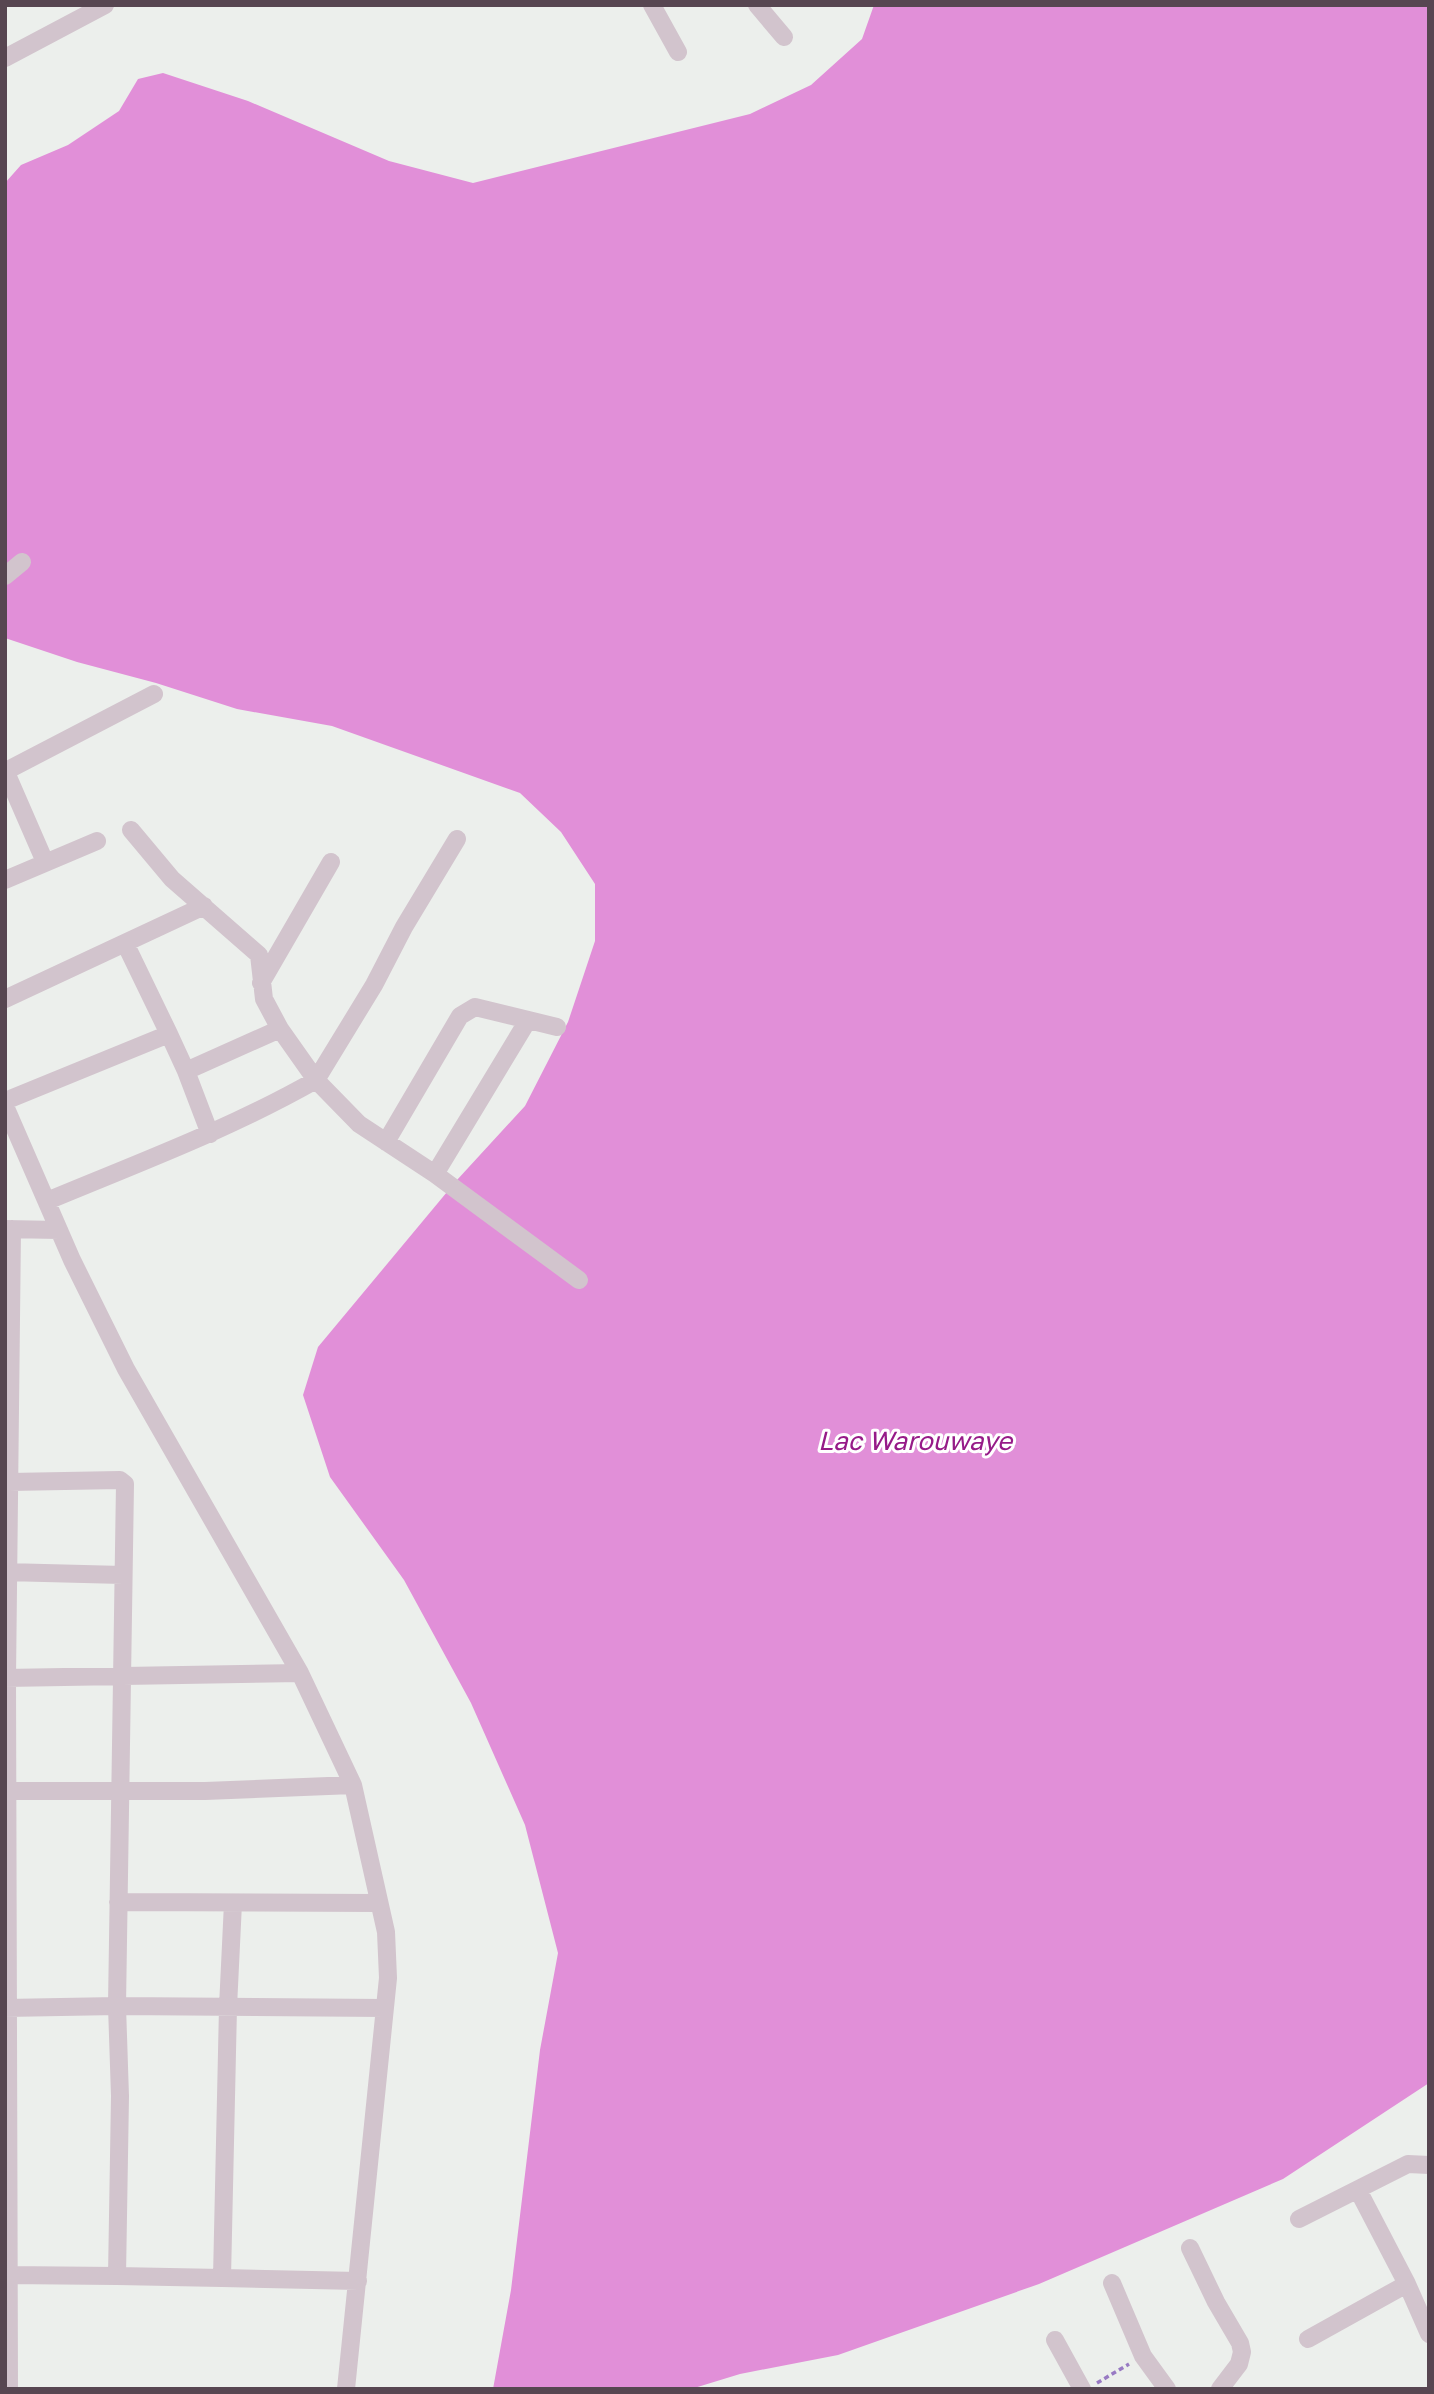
<svg xmlns="http://www.w3.org/2000/svg" width="1434" height="2394" font-family="'Golos Text',sans-serif">
<style>
.water{fill:#e18fd8}
.lines{fill:none;stroke-linecap:round;stroke-linejoin:round}
.path{stroke:#987ac3;stroke-width:3.5;stroke-dasharray:5 3.5;stroke-linecap:butt}
.minor{stroke:#d2c4cd;stroke-width:18}
.labels{text-anchor:middle;stroke-width:6;stroke-linejoin:round;paint-order:stroke}
.water-label{font-size:26px;font-style:italic;fill:#961b88;stroke:#fff}
</style>
<rect width="100%" height="100%" fill="#ecefec"/>
<path class="water" d="M874,5H1429V2083L1283,2179L1039,2284L838,2355L740,2374L691,2389H493L511,2290L540,2050L558,1953L525,1825L471,1703L404,1580L330,1477L303,1395L318,1347L457,1180L525,1106L568,1022L595,941V884L561,832L520,793L332,726L237,709L156,683L77,662L5,638V183L21,165L68,145L119,111L138,79L163,73L248,101L389,161L473,183L750,114L811,85L862,39Z"/>
<g class="lines">
<path class="path" d="M1097,2383L1129,2364"/>
<path class="minor" d="M652,5L678,52
M757,5L784,37
M5,58L105,5
M5,576L22,562
M5,770L45,862
M6,771L154,694
M457,839L404,927L374,985L316,1080L359,1124L435,1174L579,1280
M5,880L97,841
M125,943L169,1034
M261,983L331,862
M5,999L204,906
M186,1071L210,1134
M5,1101L169,1034L186,1071L280,1029
M5,1106L72,1260L126,1369L300,1673L353,1785L386,1932L388,1978L346,2389
M386,1142L460,1016L475,1007L557,1027
M435,1174L528,1020
M47,1201C138,1163 230,1129 316,1080L280,1029L264,999L259,955L172,879L131,830
M5,1229L59,1230
M9,1482L120,1480L125,1484L117,2006L385,2008
M5,1572L123,1575
M5,1678L300,1673
M5,1791H205L353,1785
M118,1902L379,1903
M5,2008L117,2006L120,2096L117,2276L5,2275
M1358,2190L1407,2284L1429,2334
M1299,2219L1408,2164L1429,2165
M1190,2248L1216,2302L1240,2343L1242,2352L1239,2364L1220,2389
M117,2276L222,2278L228,2007L233,1903
M222,2278L358,2281
M1112,2283L1143,2356L1167,2389
M1308,2339L1407,2284
M1055,2340L1082,2389
M9,2389L7,1678L12,1229"/>
</g>
<g class="labels">
<g class="water-label">
<text x="915" y="1450">Lac Warouwaye</text>
</g>
</g>
<rect width="1434" height="2394" fill="none" stroke="#574651" stroke-width="14"/>
</svg>
